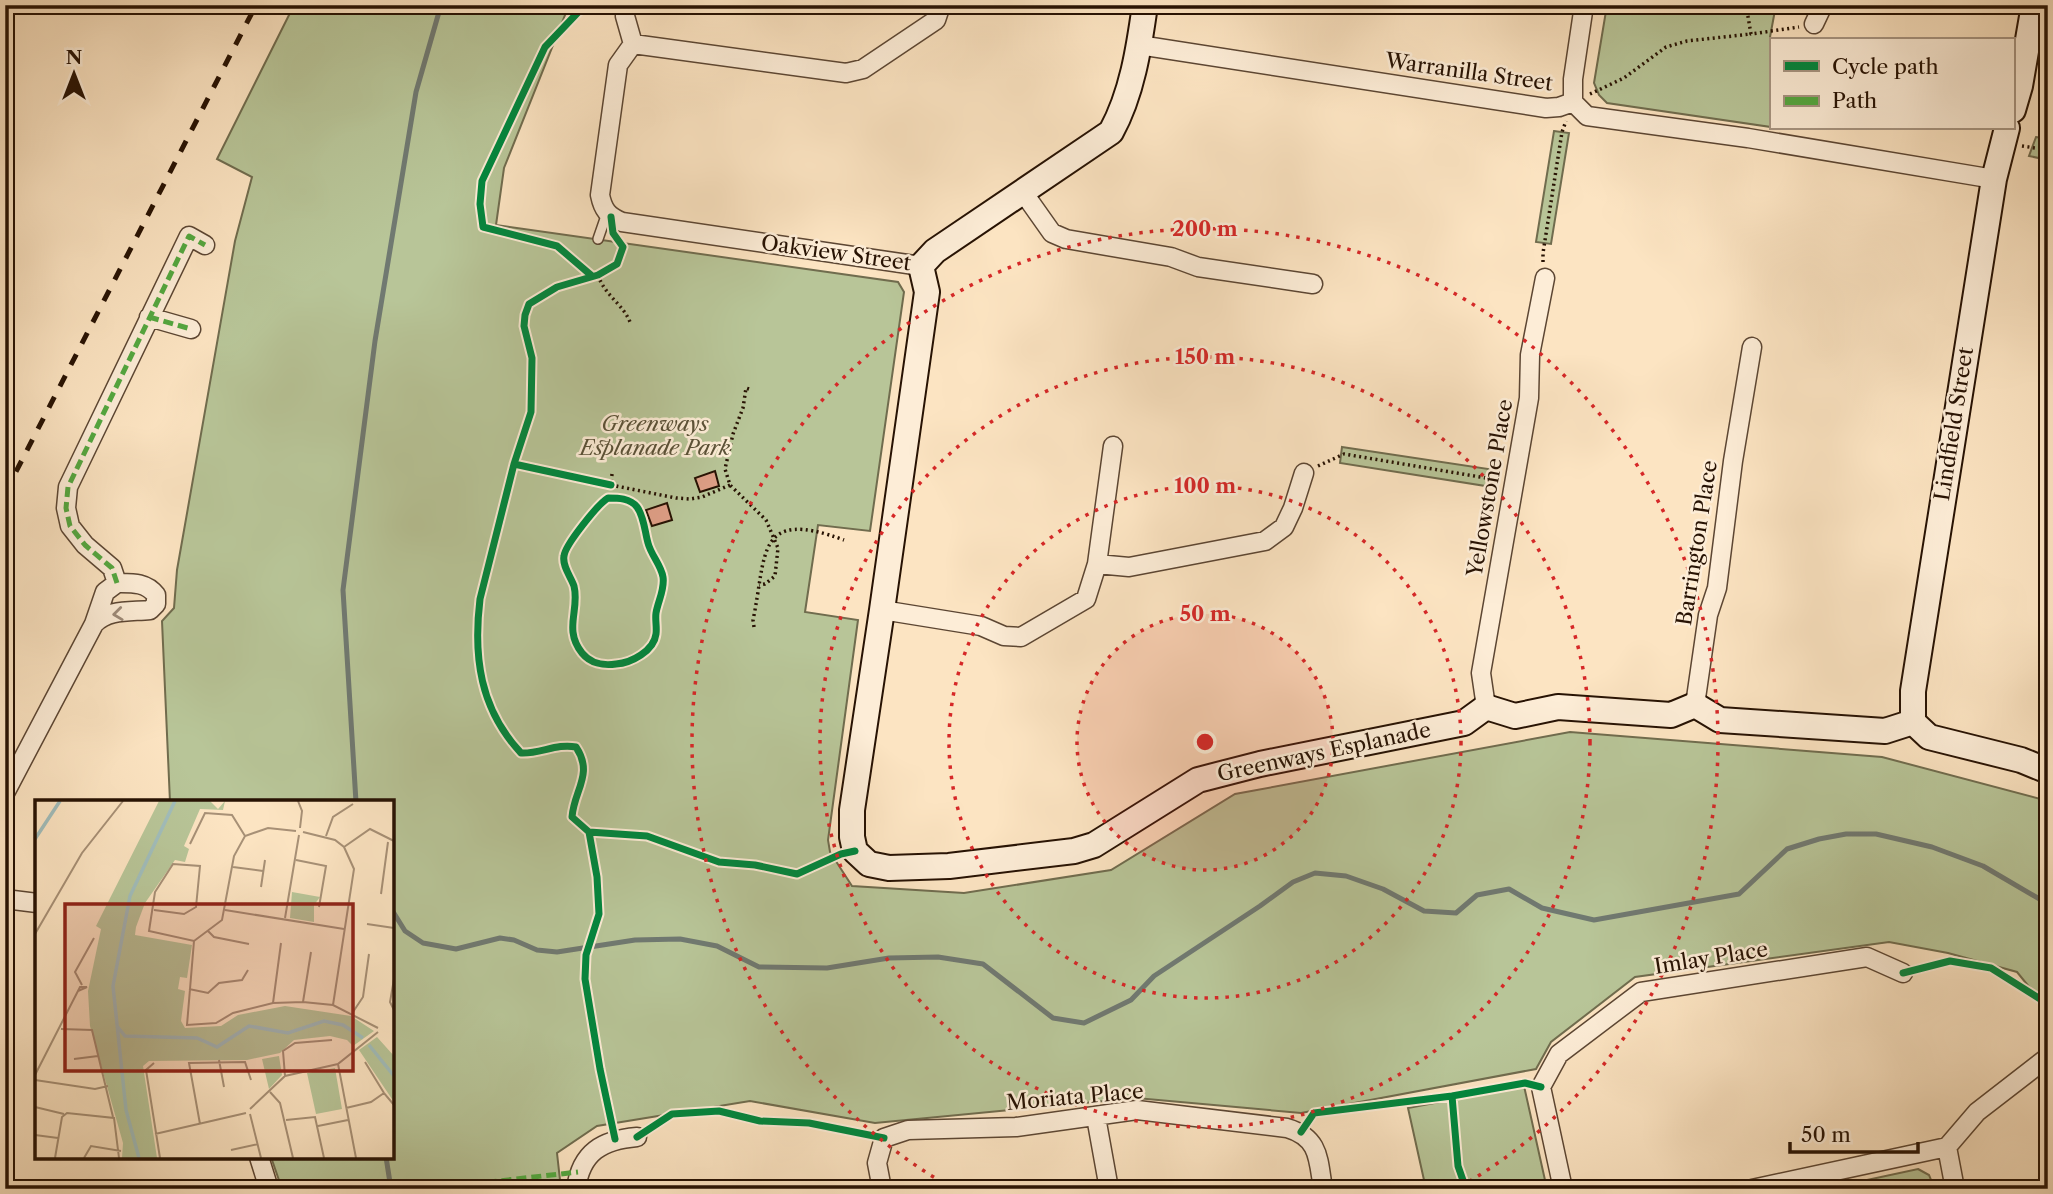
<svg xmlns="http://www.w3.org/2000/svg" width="2053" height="1194" font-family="'Libre Caslon Text',serif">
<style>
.green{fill:#b8c598;stroke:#706c4e;stroke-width:2}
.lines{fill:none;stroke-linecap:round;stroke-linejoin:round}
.stream{stroke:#707971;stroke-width:5}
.building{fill:#de9e86;stroke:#271203;stroke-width:2}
.lane-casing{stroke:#5c4633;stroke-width:12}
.street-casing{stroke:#5c4633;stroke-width:21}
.secondary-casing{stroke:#271203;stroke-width:28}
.path{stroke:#271203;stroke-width:3.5;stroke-dasharray:2 3.5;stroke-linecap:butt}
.lane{stroke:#fdedd7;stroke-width:9}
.street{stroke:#fdedd7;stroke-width:18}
.secondary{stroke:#fdedd7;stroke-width:24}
.rail{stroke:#271203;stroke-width:5;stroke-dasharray:12 12;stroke-linecap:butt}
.quiet{stroke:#53a840;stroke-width:5;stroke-dasharray:10 5;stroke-linecap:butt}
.cycleway-casing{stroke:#fdedd7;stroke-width:11}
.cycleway{stroke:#00873e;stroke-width:7}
.oneway{stroke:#9d8a78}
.ring{fill:none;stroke:#d62828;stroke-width:3.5;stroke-dasharray:3.5 7}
.labels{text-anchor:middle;stroke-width:5;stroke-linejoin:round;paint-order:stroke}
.street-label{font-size:21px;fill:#271203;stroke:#fdedd7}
.park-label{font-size:21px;font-style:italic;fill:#5a5137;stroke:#fdedd7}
.inset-river{fill:none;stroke:#a1bdbb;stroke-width:3.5}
.inset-road{fill:none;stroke:#a79076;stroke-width:2}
.view{fill:#8f2418;fill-opacity:0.15;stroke:#8f2418;stroke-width:3.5}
.inset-edge{fill:none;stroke:#271203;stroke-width:3.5}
.centre{fill:#d62828;stroke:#fdedd7;stroke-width:3.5}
.ring-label{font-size:21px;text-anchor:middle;font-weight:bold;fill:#d62828;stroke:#fdedd7;stroke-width:5;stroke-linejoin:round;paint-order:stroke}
</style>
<rect width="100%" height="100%" fill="#fce4c2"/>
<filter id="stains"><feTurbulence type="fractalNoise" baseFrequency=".00286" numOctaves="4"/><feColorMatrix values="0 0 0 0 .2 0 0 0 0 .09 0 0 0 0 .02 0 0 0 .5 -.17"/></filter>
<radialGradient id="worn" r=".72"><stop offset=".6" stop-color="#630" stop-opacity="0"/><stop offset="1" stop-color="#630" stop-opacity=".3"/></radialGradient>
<path class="green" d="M294,5H569L504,168L496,225L898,282L904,292L870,531L818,525L805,612L858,620L828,840L830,852L852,886L964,893L1111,870L1235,794L1570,732L1882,757L2048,801V1010L2017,972L1948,953L1889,942L1635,977L1551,1042L1536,1069L1301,1113L1136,1098L875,1123L750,1101L597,1126L557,1153L561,1189H282L271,1157H392V802H170L162,621L174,608L177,570L235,241L252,177L217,159Z
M1607,5H1776L1770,37L1773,40H1771V127L1607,103L1599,95L1594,83Z
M1554,131L1569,133L1551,244L1536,242Z
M2036,137L2048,139V160L2029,156Z
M1342,447L1495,470L1492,487L1340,463Z
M1524,1086L1547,1189H1426L1408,1108Z
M1918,1169L1929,1175L1933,1185L1931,1189H1825Z"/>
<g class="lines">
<path class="stream" d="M356,802L343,590L375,341L416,92L441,5
M392,910L405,931L423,943L456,949L500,938L514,940L537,950L557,952L635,940L680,939L717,946L759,967L827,968L889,958L938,957L983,964L1053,1018L1084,1023L1131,1000L1154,976L1260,906L1293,882L1315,873L1346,876L1383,889L1424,911L1456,913L1477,895L1509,889L1542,908L1594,920L1739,894L1787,849L1819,839L1846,834H1876L1932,847L1983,866L2048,904
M386,1157L391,1189"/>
</g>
<path class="building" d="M715,471L719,486L700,492L695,478Z
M667,503L672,520L652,526L646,510Z"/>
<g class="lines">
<defs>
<path id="lane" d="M598,239L607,213"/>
<path id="street" d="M626,5L625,16L633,44L618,65L600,195C603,210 608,216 622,222L921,266
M1814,24L1823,5
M633,44L846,73L863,69L936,20L941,5
M1139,45L1546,108L1559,107L1573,102L1587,116L1748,138L1994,179
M1573,102V79L1584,5
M1023,192L1052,233L1066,239L1171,257L1198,267L1313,284
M149,317L191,329
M1097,564L1129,567L1265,541L1284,527L1293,508L1304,473
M117,583L112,568L85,545L70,526L66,508L68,487L189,236L205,245
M882,610L981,626L1004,636L1021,637L1086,599L1097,564L1113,446
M1695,705L1708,615L1717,588L1733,461L1752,347
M1486,707L1481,673L1529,398L1530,355L1545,278
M5,793L94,624L105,592L117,583C132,583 146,582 156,595V604L150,610C130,612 108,609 94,624
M5,899L37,903
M1096,1117L1109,1189
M259,1157L269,1189
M576,1189C581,1152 602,1140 637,1137
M882,1189L877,1163L884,1138L908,1130L1016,1127L1137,1110L1287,1128C1320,1138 1318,1159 1323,1189
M1563,1189L1541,1087L1559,1054L1641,992L1867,957L1903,973
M1752,1189L1947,1147
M1955,1189L1947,1147L1977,1112L2048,1057"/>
<path id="secondary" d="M1145,5C1139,48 1132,94 1111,132L935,251L921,266L927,292L882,610L852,810V837L855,851L869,864L889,868L949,866L1074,851L1094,845L1198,780L1260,764L1464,723L1486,707L1515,716L1558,707L1671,715L1695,705L1720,720L1885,731L1913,722L1929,737L2021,760L2048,771
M2013,110L2020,86L2034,5
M1913,722V691L1994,179L2007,128"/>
</defs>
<use href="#lane" class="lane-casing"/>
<use href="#street" class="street-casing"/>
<use href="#secondary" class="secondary-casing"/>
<path class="path" d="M1746,5L1751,34L1799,27
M1590,94L1624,78L1666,47L1687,41L1751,34
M2022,146L2048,150
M1543,262V253L1562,132L1566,121
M598,275C605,296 623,304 630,322
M749,389L746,388L743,408L733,434L725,469L730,485L766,520L778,548L775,576L765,584L759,585
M1318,466L1344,454L1498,480
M612,474L611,485L676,498L690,499L702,497L730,485
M754,627L753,620C767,555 755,507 844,540
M1918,969L1950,961L1991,968L2048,1004"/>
<use href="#lane" class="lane"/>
<use href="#street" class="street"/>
<use href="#secondary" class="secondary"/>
<path class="rail" d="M5,493L256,5"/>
<path class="quiet" d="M149,317L191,329
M117,583L112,568L85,545L70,526L66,508L68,487L189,236L205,245
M427,1189L578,1172"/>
<defs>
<path id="cycleway" d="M585,5L545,47L482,181L480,204L483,227L557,246L592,276
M611,217L613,233L623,247L617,264L598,275L557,287L529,304L525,315L524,326L532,358L531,412L514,464L480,599C473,657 480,709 521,753C540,754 557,743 576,747C594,774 574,790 572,817L589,832L647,836L719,862L755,865L797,874L841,854L855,851
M514,464L611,485
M608,498C618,498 630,498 637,507C644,516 645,533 648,543C651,555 661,565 663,577C665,589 658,601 656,613C655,620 657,627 656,634C654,651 631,663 616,664C603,666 590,663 582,653C563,629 580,610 574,586C571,577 562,566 564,556C565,545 598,504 608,498Z
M589,832L597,877L599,914L586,955L585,979L600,1069L615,1139
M1903,973L1950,961L1991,968L2048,1004
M1452,1096L1458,1166L1466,1189
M1301,1132L1314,1113L1452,1096L1525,1083L1541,1087
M637,1137L672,1114L719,1111L760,1121L809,1123L884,1138"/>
</defs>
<use href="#cycleway" class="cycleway-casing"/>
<use href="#cycleway" class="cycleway"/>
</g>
<defs><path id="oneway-chevron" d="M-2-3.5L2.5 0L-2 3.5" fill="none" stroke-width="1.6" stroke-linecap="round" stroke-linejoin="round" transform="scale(1.75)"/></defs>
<use class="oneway" href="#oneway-chevron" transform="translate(118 614) rotate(173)"/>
<circle cx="1205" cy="742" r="128" fill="#d62828" fill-opacity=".12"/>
<g class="ring">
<circle cx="1205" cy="742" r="128"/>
<circle cx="1205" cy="742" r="256"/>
<circle cx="1205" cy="742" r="385"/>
<path d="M952 1188A513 513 0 1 1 1458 1188"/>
</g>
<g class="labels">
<g class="street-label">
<text transform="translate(1469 72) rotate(8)" y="7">Warranilla Street</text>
<text transform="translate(836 253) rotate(8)" y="7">Oakview Street</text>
<text transform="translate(1954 424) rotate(-81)" y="7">Lindfield Street</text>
<text transform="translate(1490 488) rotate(-80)" y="7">Yellowstone Place</text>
<text transform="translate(1697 543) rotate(-81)" y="7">Barrington Place</text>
<text transform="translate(1324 752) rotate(-12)" y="7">Greenways Esplanade</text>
<text transform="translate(1711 958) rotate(-9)" y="7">Imlay Place</text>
<text transform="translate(1075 1097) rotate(-5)" y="7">Moriata Place</text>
</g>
<g class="park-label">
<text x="655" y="431">Greenways<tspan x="655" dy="24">Esplanade Park</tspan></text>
</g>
</g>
<g transform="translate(35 800)">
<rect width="359" height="359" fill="#fce4c2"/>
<path d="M124,1H175L183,9L190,1L188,10L165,9L149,46L154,49L150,62L140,60L110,103L101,127L100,135L157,145L152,178L145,177L143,189L150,191L146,221L150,228L186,226L203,215L250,206L316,216L339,231L318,246L312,240L295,236L259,240L245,253L212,260L114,261L108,266L122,358H87L88,343L55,226L53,191L66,129L61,126ZM257,92L285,97L279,105V122L255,118ZM342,237L359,256V302L324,250ZM244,256L247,275L234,289L227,259ZM300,268L307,309L281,314L272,273Z" fill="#b8c598"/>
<path class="inset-river" d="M0,39L25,1M82,226L90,236L162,238L182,247L214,226L253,233L289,221L308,225L328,238M334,245L359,276M104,358L91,310L78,186L95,96L140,1"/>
<path class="inset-road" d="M263,1L267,11L265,28M268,32L300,40L309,47L319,69L298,205M291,36L298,17L318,4M155,44L170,13L197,15L210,36M309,47L335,29L359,41M261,60L291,66L284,107M198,67L228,71M226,87L230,60M346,94L353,42M119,110L149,114L161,107L165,66L138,64L120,92L114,131L159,141L187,120L199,56L210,36L233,28L261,31M190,110L309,129M250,118L264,35M332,124L359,128M173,131L179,137L214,144M0,134L47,53L88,1M159,141L152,225L181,223L198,213L238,203L268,202L298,205L343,228M359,179L355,202L359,210M47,185L40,172L59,138M154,189L173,193L184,183L207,180L213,170M268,202L276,152M238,203L246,143M318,212L328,197L334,154M26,229L57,230L78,317M39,259L63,256M184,260L189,287M330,262L349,293M119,263L111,270L125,358M0,275L45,187H52L43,191M250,276L248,251L260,243L297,240M0,280L60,289L73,286M235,292L245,303L258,358M0,307L29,314M311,308L336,302L349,293L359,305M215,309L250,276L303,264M215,314L226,358M251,320L280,317L289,358M165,324L154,263L210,262L216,280M283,326L313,320M120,334L211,313M0,335L23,338M196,350L223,344M20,358L27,317L32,313L79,318L84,358M49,358L56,346L86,351M321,358L303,264L343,232"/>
<path class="view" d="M30,104H318V271H30Z"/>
<rect width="359" height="359" class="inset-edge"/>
</g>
<circle cx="1205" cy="742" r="10" class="centre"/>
<g class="ring-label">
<text x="1205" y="236">200 m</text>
<text x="1205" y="364">150 m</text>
<text x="1205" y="493">100 m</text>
<text x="1205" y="621">50 m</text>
</g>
<rect width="2053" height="1194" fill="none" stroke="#fce4c2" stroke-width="28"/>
<rect x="7" y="7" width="2039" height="1180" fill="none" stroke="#271203" stroke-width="3.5"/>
<rect x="14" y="14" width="2025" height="1166" fill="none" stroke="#271203" stroke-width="2"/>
<rect x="1770" y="38" width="245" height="91" fill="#fdedd7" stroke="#a79582" stroke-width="2"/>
<rect x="1784" y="61" width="35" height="10" fill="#00873e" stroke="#a79582" stroke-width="2"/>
<text x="1832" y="74" font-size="21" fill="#271203">Cycle path</text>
<rect x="1784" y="96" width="35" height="10" fill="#53a840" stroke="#a79582" stroke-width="2"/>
<text x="1832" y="108" font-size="21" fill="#271203">Path</text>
<g transform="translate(74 74)" stroke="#fdedd7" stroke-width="5" paint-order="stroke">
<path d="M0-5L12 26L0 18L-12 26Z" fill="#271203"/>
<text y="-10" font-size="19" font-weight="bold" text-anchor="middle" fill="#271203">N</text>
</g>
<path d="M1790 1142v10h128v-10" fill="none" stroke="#271203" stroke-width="3.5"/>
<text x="1801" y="1142" font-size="21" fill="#271203" stroke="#fdedd7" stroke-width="5" paint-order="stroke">50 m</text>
<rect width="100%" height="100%" filter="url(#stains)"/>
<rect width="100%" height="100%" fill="url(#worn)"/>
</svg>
